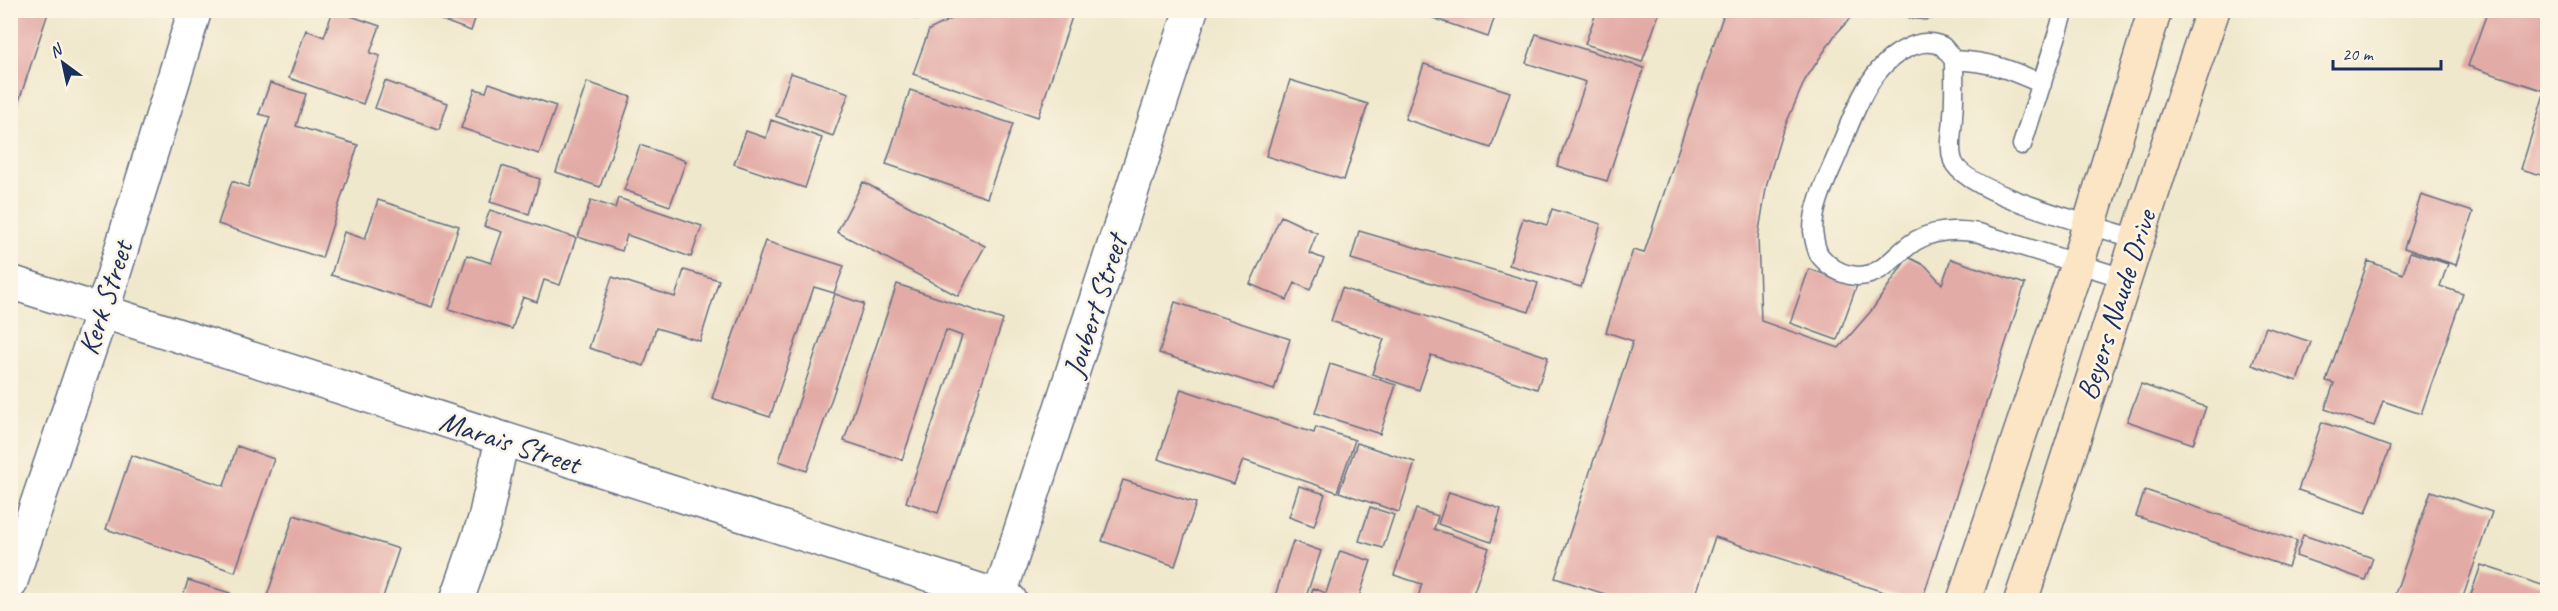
<svg xmlns="http://www.w3.org/2000/svg" width="2558" height="611" font-family="Caveat,sans-serif">
<style>
.building{fill:#e3aba6}
.lines{fill:none;stroke-linecap:round;stroke-linejoin:round}
.lane-casing{stroke:#667084;stroke-width:21}
.street-casing{stroke:#667084;stroke-width:36}
.secondary-casing{stroke:#667084;stroke-width:36}
.lane{stroke:#fff;stroke-width:18}
.street{stroke:#fff;stroke-width:33}
.secondary{stroke:#fce5c4;stroke-width:33}
.labels{text-anchor:middle;stroke-width:5;stroke-linejoin:round;paint-order:stroke}
.street-label{font-size:30px;fill:#1b2f5e;stroke:#fcf5e5}
</style>
<rect width="100%" height="100%" fill="#fcf5e5"/>
<filter id="ink" filterUnits="userSpaceOnUse"><feTurbulence type="fractalNoise" baseFrequency=".0167" numOctaves="2"/><feDisplacementMap in="SourceGraphic" scale="12" xChannelSelector="R" yChannelSelector="G"/><feConvolveMatrix kernelMatrix="1 2 1 2 8 2 1 2 1" color-interpolation-filters="sRGB"/></filter>
<filter id="wash" filterUnits="userSpaceOnUse"><feTurbulence type="fractalNoise" baseFrequency=".008" numOctaves="4" result="noise"/><feDisplacementMap in="SourceGraphic" scale="24" xChannelSelector="R" yChannelSelector="G"/><feGaussianBlur stdDeviation="1.35" result="paint"/><feColorMatrix in="noise" values="0 0 0 0 0 0 0 0 0 0 0 0 0 0 0 0 0 1.4 0 .05"/><feComposite in="paint" operator="in"/></filter>
<g filter="url(#wash)">
<rect width="100%" height="100%" fill="#f0e8cc"/>
<g id="blocks">
<path class="building" d="M10,10H49L15,113L10,111Z
M333,10L380,26L370,53L380,56L363,104L289,78L306,30L324,37Z
M414,10H478L471,31Z
M893,10H920L917,19Z
M970,10L1074,11L1038,117L913,74L929,30Z
M1410,10H1497L1488,37Z
M1597,10H1649L1659,14L1642,62L1585,44Z
M1725,10H1858L1835,35L1805,80L1782,133L1767,183L1758,237L1761,321L1839,348L1872,310L1908,257L1926,266L1942,284L1951,259L2025,284L1922,600H1908L1715,537L1694,600H1624L1555,578L1633,341L1606,332L1633,250L1644,253Z
M1894,10H1953L1941,17L1925,20L1910,18Z
M2488,10H2548V177L2521,169L2545,91L2468,66Z
M1536,34L1644,68L1607,181L1557,166L1586,82L1526,63Z
M1424,64L1510,92L1491,148L1405,119Z
M791,73L849,93L833,136L776,116Z
M1290,80L1368,104L1344,180L1266,156Z
M385,81L448,103L439,130L375,108Z
M587,82L631,97L600,187L556,172Z
M270,83L306,94L296,126L358,145L322,258L218,224L232,181L248,187L270,117L259,114Z
M489,83L556,106L539,154L461,128L475,89L486,92Z
M910,90L1013,124L987,198L886,164Z
M771,120L822,138L805,188L734,164L746,131L766,138Z
M640,145L686,161L670,206L624,190Z
M502,166L540,179L529,214L490,202Z
M863,182L985,246L958,296L837,232Z
M2421,195L2473,212L2456,265L2404,248Z
M618,198L702,226L691,257L627,235L622,251L578,237L591,200L615,208Z
M378,200L459,226L432,307L331,275L344,232L365,239Z
M1552,209L1601,224L1581,287L1509,265L1523,218L1547,225Z
M490,210L576,238L560,285L544,280L537,302L523,297L512,329L449,309L467,255L491,263L502,232L484,226Z
M1281,216L1317,233L1309,253L1324,259L1310,290L1295,283L1287,300L1250,284Z
M1359,231L1538,283L1529,312L1351,259Z
M765,241L844,266L834,293L814,287L770,417L712,398Z
M2410,252L2448,264L2440,286L2463,294L2421,414L2383,401L2374,426L2325,409L2334,383L2326,381L2368,261L2403,274Z
M1809,269L1857,285L1837,340L1790,323Z
M684,270L719,280L700,341L656,328L644,366L589,348L612,277L675,297Z
M897,284L1003,320L938,513L906,502L962,336L946,330L902,460L844,441Z
M1342,288L1548,357L1537,389L1431,355L1419,390L1372,374L1384,339L1331,321Z
M835,294L864,304L807,471L779,461Z
M1175,302L1290,339L1274,390L1159,353Z
M2266,327L2311,342L2297,381L2252,365Z
M1330,364L1396,385L1380,434L1315,413Z
M2141,384L2206,407L2193,444L2127,421Z
M1181,389L1314,433L1316,427L1355,440L1337,492L1243,460L1234,484L1158,459Z
M2322,422L2390,447L2366,513L2298,490Z
M1357,443L1415,462L1399,512L1339,492Z
M237,446L274,459L235,572L106,529L131,455L224,486Z
M1123,480L1196,503L1175,566L1102,541Z
M1299,486L1325,494L1314,526L1289,517Z
M2145,490L2297,541L2288,567L2136,516Z
M2431,491L2492,512L2462,600H2393Z
M1449,492L1501,509L1491,542L1438,524Z
M1370,507L1394,515L1383,548L1359,541Z
M1416,509L1438,516L1434,529L1489,548L1471,600H1417L1422,584L1394,575Z
M294,515L399,549L382,600H280L267,596Z
M2303,535L2373,558L2365,580L2296,556Z
M1293,541L1321,551L1305,600H1289L1275,596Z
M1340,551L1371,561L1358,600H1309L1313,588L1326,593Z
M2481,565L2548,587V600H2469Z
M188,580L230,593L227,600H182Z"/>
</g>
</g>
<g filter="url(#ink)">
<use href="#blocks" fill-opacity="0" stroke="#667084" stroke-width="1.5"/>
<g class="lines">
<defs>
<path id="lane" d="M1954,60C1991,62 2009,69 2042,84
M2022,145L2065,10
M2124,278L1979,233C1958,229 1937,229 1917,240C1904,247 1894,260 1882,268C1861,283 1836,275 1821,257C1816,252 1814,238 1813,231C1813,204 1828,177 1838,153C1854,113 1870,60 1915,45C1923,42 1934,42 1942,46C1946,49 1950,56 1954,60C1954,78 1955,97 1953,115C1953,131 1948,146 1953,161C1964,193 2102,228 2137,239"/>
<path id="street" d="M10,282L1010,600
M10,584L102,312L195,10
M457,600L485,519L502,439
M998,600L1191,10"/>
<path id="secondary" d="M1964,600L2077,265L2155,10
M2021,600C2087,405 2145,206 2213,10"/>
</defs>
<use href="#lane" class="lane-casing"/>
<use href="#street" class="street-casing"/>
<use href="#secondary" class="secondary-casing"/>
<use href="#lane" class="lane"/>
<use href="#street" class="street"/>
<use href="#secondary" class="secondary"/>
</g>
</g>
<g class="labels">
<g class="street-label">
<text transform="translate(105 298) rotate(-72)" y="10">Kerk Street</text>
<text transform="translate(2116 305) rotate(-72)" y="10">Beyers Naude Drive</text>
<text transform="translate(1095 306) rotate(-72)" y="10">Joubert Street</text>
<text transform="translate(510 442) rotate(18)" y="10">Marais Street</text>
</g>
</g>
<rect width="2558" height="611" fill="none" stroke="#fcf5e5" stroke-width="36"/>
<g transform="translate(63 63) rotate(327)" stroke="#fcf5e5" stroke-width="4.5" paint-order="stroke">
<path d="M0-4.5L10 22L0 15L-10 22Z" fill="#1b2f5e"/>
<text y="-9" font-size="16" font-weight="bold" text-anchor="middle" fill="#1b2f5e">N</text>
</g>
<path d="M2333 60v9h108v-9" fill="none" stroke="#1b2f5e" stroke-width="3"/>
<text x="2342" y="60" font-size="18" fill="#1b2f5e" stroke="#fcf5e5" stroke-width="4.5" paint-order="stroke">20 m</text>
</svg>
